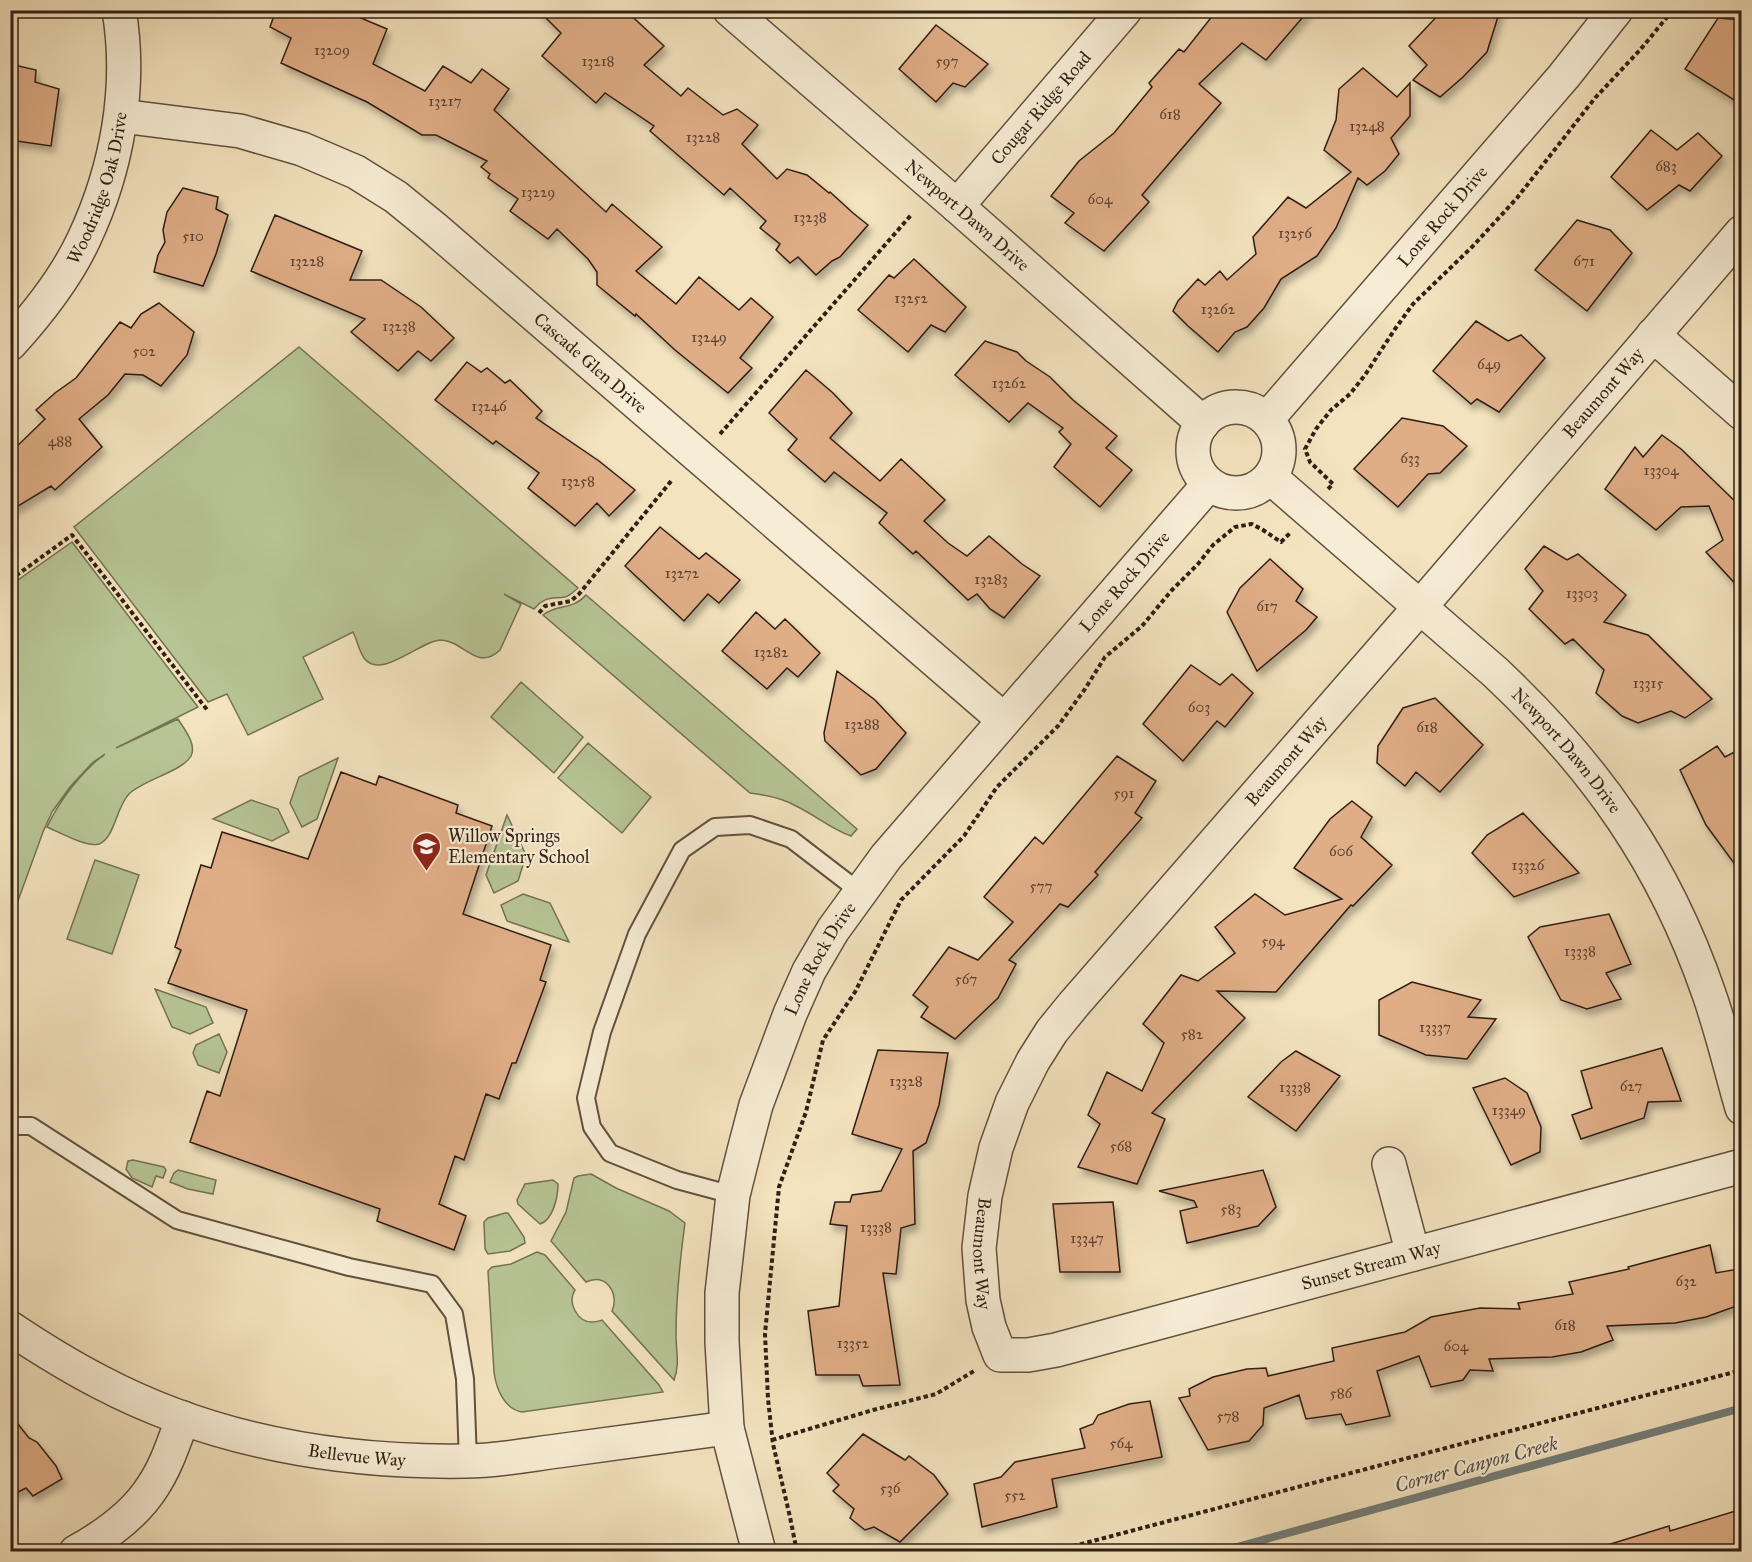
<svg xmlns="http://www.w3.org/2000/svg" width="1752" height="1562" font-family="'IM FELL Great Primer',serif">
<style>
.green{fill:#b7c494;stroke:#747254;stroke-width:1.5}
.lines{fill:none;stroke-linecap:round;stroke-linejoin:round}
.stream{stroke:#747d7a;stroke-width:8}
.building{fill:#dfad86;stroke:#311f15;stroke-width:1.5;filter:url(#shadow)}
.lane-casing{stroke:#62503f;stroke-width:20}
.street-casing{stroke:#62503f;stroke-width:36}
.path{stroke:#311f15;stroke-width:4;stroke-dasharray:4.5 3;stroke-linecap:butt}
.lane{stroke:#f7edd5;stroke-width:16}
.street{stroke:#f7edd5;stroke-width:33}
.labels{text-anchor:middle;stroke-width:4.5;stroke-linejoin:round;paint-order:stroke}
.number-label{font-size:15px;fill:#5c4231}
.street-label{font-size:18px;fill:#311f15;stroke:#f7edd5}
.poi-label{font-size:18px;fill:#311f15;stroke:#f7edd5;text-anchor:start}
.water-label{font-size:20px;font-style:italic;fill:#534e47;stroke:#f7edd5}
</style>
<defs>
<filter id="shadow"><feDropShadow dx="3.5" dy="6" stdDeviation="3" flood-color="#0004"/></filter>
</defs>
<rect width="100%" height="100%" fill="#f3e3be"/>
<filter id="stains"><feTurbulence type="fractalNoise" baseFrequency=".00333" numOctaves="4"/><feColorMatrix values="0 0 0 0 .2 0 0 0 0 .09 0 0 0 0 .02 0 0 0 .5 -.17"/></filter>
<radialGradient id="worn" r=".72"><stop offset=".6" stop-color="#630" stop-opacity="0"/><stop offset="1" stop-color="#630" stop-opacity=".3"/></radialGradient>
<path class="green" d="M299,347L578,588C574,591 570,596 565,597C551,599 545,596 534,609L504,594L521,604L500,650C477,672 464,641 441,640C421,640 381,681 364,658C359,651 357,640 353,632L303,657L323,699L248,735L227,694L208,702L74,527Z
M72,542L198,707L116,748L178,719C184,729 197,744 191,756C183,771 143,780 129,794C116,807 115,838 99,844C87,848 59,832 47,827C58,804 75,781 94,763C97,760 102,757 105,754L92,763L70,787L52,812L43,832L11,920V585Z
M586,595L857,829L851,836C831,829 815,815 796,806C782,798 767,795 750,793L543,615C557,603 572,611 586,595Z
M521,682L583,737L554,773L491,717Z
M588,743L651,797L622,833L558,778Z
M338,758L317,819L302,827L290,803L299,777Z
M251,800L278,809L289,832L272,841L213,819Z
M507,815L526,855L518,881L494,893L486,875Z
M95,860L139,875L112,954L67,939Z
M523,894L550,903L569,942L507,921L501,905Z
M155,989L206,1007L213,1023L190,1034L172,1027Z
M219,1034L227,1052L219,1073L198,1065L193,1053L196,1045Z
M133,1160L164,1167L166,1170L163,1178L156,1176L152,1187L132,1178L126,1169L128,1161Z
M178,1170L216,1180L213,1194L188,1189L170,1182L174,1173Z
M591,1174L616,1188L669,1211L685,1223C680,1260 676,1297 676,1335C676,1350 680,1365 674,1380L612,1311C620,1293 605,1272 586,1282L551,1241L566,1212L574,1178L578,1176Z
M553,1180L558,1184C558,1197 553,1220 540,1224L518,1204L517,1200L525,1184Z
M505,1213H508L524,1237L525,1243L510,1251L488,1254L485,1249L484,1222L488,1218Z
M537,1252L545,1255L575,1290C567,1302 577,1322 592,1322C594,1322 601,1321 602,1320L659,1385L663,1392L522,1412C504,1409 496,1388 494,1372L488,1271L492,1267L511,1264Z"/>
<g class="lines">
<path class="stream" d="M1219,1552L1742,1408"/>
</g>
<path class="building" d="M276,10H342L387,29L373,64L425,91L443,66L471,83L482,69L509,89L494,110L606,212L612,204L662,247L636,271L676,304L699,277L739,310L751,298L773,317L740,358L752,368L728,393L675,350L636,314L635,316L597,285V272L588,259L557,229L548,239L510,211L518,199L488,178L490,174L481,167L487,161L436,135H422L367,102L281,63L291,38L270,27Z
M538,10H625L664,46L644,65L681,96L688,88L723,115L737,109L758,125L742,144L777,179L787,169L807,175L829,193L830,192L853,213L868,225L840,257L832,261L816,275L798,257L790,263L776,250L780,244L760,228L766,221L730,188L724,195L650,131L654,126L605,93L596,103L542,56L561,33Z
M1217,10H1309L1266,60L1242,43L1199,84L1221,103L1142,195L1149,202L1104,251L1065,223L1074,213L1051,196L1079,161L1114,133L1152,87L1149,83L1179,49L1184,52Z
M1443,10H1500L1487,52L1463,77L1440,97L1413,80L1427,65L1409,46Z
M1718,18L1742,20V105L1685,69Z
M936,25L988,64L965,87L953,83L936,102L899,69Z
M10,64L36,70L35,82L59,89L51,146L10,140Z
M1363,68L1397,97L1410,83V116L1391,138L1399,154L1385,171L1367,185L1358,178L1336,228L1317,256L1281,279L1264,308L1247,327L1235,332L1218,352L1188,326L1173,311L1178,301L1198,279L1205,285L1220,271L1227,280L1256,254L1253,237L1288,197L1306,208L1351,172L1324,150L1336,120L1339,89Z
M1651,130L1677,150L1698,133L1722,156L1690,191L1679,185L1647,210L1611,177Z
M183,188L218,197L216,209L228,215L216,254L203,286L154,272L158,255L165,242L163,230L167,212Z
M275,215L362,251L350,280H381L421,307L454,338L431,361L418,351L398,371L351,332L365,319L251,271Z
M1577,220L1610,230L1632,253L1587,311L1535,270Z
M914,259L966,307L945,332L931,325L908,352L858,310L889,275L894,278Z
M159,303L194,332L187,355L161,386L143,375L125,374L108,395L79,419L102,447L55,490L51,486L10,511V453L45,419L36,410L55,393L76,378L120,322L131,328L141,314Z
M1476,321L1508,341L1521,335L1545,358L1499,412L1477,399L1471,404L1433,371Z
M985,341L1017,352L1026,361L1050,377L1073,400L1117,436L1106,448L1132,470L1100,507L1054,467L1071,444L1059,432L1063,428L1028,403L1009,422L955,375Z
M467,362L481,372L487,368L505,383L510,380L542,411L536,418L599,461L635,490L609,516L597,503L575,526L528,488L539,473L496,441L493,444L435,400Z
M806,370L833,393L852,413L830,438L880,481L901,459L945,500L924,521L948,543L967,556L989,536L1022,564L1040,576L1004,618L990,609L977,594L968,600L916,551L913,554L879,523L887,513L834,472L825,482L788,450L797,439L769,413Z
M1402,418L1443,426L1467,446L1440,473L1428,474L1398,507L1354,469Z
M1662,435L1681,449L1742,508V591L1706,552L1723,540L1709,506L1681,507L1656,530L1605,489L1635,447L1643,457Z
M660,527L699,559L706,553L740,580L719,603L708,594L684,621L625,566Z
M1544,546L1567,560L1578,554L1626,595L1604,622L1648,635L1712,699L1685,718L1671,711L1638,723L1622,716L1596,693L1604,670L1573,639L1565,644L1529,609L1543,591L1525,569Z
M1270,559L1303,589L1296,601L1317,617L1306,630L1257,671L1227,612L1240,588Z
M756,612L775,629L785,619L820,653L798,677L787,668L767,689L722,651Z
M1191,665L1220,685L1232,674L1253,693L1225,727L1217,721L1183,761L1143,724Z
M837,671L875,700L906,733L876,769L861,775L825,741L824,733Z
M1435,698L1483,745L1440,792L1416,772L1405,786L1377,763L1378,746L1403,708Z
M1717,746L1725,757L1742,748V874L1706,825L1680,770Z
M1117,756L1156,781L1135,813L1142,818L1095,872L1098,875L1068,907L1060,904L1009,960L1016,964L998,998L955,1039L921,1017L928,1007L913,995L949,947L978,960L1013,922L984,897L1035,837L1043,844Z
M341,772L376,785L379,776L458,805L456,813L492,826L463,914L551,945L540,980L546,982L516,1063H512L499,1099L486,1094L464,1160L455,1156L439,1204L466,1216L454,1250L377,1221L380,1209L190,1142L207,1091L220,1096L247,1010L168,983L181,950L175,947L201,865L211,868L222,832L308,859Z
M1352,801L1372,817L1361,837L1392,865L1353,906L1351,905L1276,992L1217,991L1245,1018L1152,1113L1165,1119L1137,1184L1078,1167L1100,1124L1088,1115L1107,1072L1142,1091L1164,1043L1143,1024L1181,975L1198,981L1235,953L1215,927L1255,894L1285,915L1342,899L1294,868L1330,819Z
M1523,813L1579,873L1514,897L1472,853L1487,835Z
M1609,914L1631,964L1606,973L1621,999L1587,1009L1561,1000L1528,937L1540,927Z
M1412,982L1481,1000L1468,1017L1496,1019L1467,1059L1426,1055L1379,1035V1000Z
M1662,1048L1681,1101L1648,1102L1644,1118L1581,1139L1572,1115L1592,1108L1581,1071Z
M878,1050L948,1053L939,1105L926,1143L913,1151L915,1224L901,1228L896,1274L883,1273L900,1385L863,1386L859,1375H816L808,1311L839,1306L847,1226L830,1224L835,1202H850L852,1195L881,1191L902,1149L852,1134Z
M1296,1051L1340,1076L1296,1131L1248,1097L1281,1062Z
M1505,1078L1527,1093L1541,1127L1540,1152L1511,1165L1473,1088Z
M1263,1170L1276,1207L1258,1226L1187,1243L1180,1211L1197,1207L1194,1201L1159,1191Z
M1113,1202L1120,1272H1060L1053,1204Z
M1710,1245L1716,1273L1738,1269L1742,1288V1304L1706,1317L1675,1323L1607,1326L1613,1340L1581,1352L1552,1357L1489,1359L1493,1371L1470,1370L1463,1380L1431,1387L1419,1356L1377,1371L1390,1416L1346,1425L1341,1414L1306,1419L1299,1395L1264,1408L1263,1425L1249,1441L1208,1450L1179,1398L1190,1396L1189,1389L1213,1377L1247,1369L1266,1368L1268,1376L1334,1361L1332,1348L1405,1332L1431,1317L1480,1308L1520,1309L1518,1303L1573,1294L1569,1282L1629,1269L1628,1267Z
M1150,1401L1162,1457L1052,1479L1057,1507L982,1527L974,1484L1001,1477L1015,1462L1085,1448L1080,1429L1093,1424L1098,1415L1129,1404Z
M10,1414L29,1438L37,1442L56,1466L62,1479L33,1496L26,1488L10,1496Z
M863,1434L905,1460L909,1456L934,1475L948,1494L900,1542L874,1527L865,1530L850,1518L854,1509L833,1491L839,1485L827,1473Z
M1742,1509V1551H1605L1604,1546L1669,1526L1670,1531Z"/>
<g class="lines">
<defs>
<path id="lane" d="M10,1126H31L177,1220L349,1267L432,1284L454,1314L465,1379L468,1461
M733,1195L677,1180L610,1153L592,1127L586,1098L602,1032L637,934L682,850L715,827L750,825L791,839L860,892"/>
<g id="street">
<path id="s1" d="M730,10L957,206L1203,423"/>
<path id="s2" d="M121,116L240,131L302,149L356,172L396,197L434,228L1004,720"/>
<path id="s3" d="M957,206L1125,10"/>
<path id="s4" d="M1742,232L1420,607L1074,1004L1052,1031L1033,1061L1012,1103L996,1148L985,1196L979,1248L983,1300L989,1327L1000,1355H1028L1056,1350L1742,1166"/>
<path d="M1653,335L1742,413"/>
<path id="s5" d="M10,344C39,312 66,278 84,239C117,169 132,87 119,10"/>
<circle cx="1236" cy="450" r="43"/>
<path id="s6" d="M1267,419L1564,76L1616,10"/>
<path id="s7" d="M1270,477L1495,672C1595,766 1664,863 1709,994C1722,1031 1731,1070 1742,1108"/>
<path d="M1389,1164L1413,1254"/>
<path id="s8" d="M10,1328C40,1348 69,1366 100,1382C212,1441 340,1463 466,1461C498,1461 532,1454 565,1450C619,1443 673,1435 727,1428"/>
<path d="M76,1552C105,1536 135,1515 153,1486C167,1465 174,1441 183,1418"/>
<path id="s9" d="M759,1552L727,1428L722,1342V1293L733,1195L744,1151L756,1105L790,1014L809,971L833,930L886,857L1209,484"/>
</g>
</defs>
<use href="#lane" class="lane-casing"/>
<use href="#street" class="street-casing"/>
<path class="path" d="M720,434L912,214
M1328,489L1333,484L1310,462L1305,449L1316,429L1331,410L1350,394L1365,375L1395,329L1413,304L1473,246L1517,198L1595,98L1640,50L1673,10
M10,580L72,535L208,711
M539,613L545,606L571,601L579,594L672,480
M772,1440L873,1410L936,1394L974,1371
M797,1552L790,1517L773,1444L768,1399L765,1334L779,1187L806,1112L823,1040L855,992L901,900L964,836L997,787L1058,726L1085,689L1105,657L1142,626L1172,590L1198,564L1213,545L1235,527L1252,524L1263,530L1281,542L1290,533
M1051,1552L1742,1370"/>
<use href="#lane" class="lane"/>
<use href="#street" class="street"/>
</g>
<defs>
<symbol id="school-pin" viewBox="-11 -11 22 30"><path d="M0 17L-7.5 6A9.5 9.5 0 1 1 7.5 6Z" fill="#8f2418" stroke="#f7edd5"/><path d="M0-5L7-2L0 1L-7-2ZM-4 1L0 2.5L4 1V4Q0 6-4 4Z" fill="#fff"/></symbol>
</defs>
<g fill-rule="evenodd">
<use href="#school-pin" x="410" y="830" width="33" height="45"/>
</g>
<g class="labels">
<g class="number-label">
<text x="332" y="55">13209</text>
<text x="598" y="66">13218</text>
<text x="947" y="66">597</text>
<text x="445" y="106">13217</text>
<text x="1170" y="119">618</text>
<text x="1367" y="131">13248</text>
<text x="703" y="142">13228</text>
<text x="1666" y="171">683</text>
<text x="538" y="197">13229</text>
<text x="1100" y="204">604</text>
<text x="810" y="222">13238</text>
<text x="1295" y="238">13256</text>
<text x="193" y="241">510</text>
<text x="307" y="266">13228</text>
<text x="1584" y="266">671</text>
<text x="911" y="303">13252</text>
<text x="1218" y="314">13262</text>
<text x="399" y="331">13238</text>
<text x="709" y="342">13249</text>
<text x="144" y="356">502</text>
<text x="1489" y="369">649</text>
<text x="1009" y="388">13262</text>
<text x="489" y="411">13246</text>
<text x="60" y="446">488</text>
<text x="1410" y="463">633</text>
<text x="1661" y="475">13304</text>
<text x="578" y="486">13258</text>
<text x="682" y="578">13272</text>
<text x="991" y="584">13283</text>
<text x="1582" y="598">13303</text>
<text x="1267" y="611">617</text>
<text x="771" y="657">13282</text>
<text x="1648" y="688">13315</text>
<text x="1199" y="712">603</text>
<text x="862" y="729">13288</text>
<text x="1427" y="732">618</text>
<text x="1124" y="798">591</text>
<text x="1341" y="856">606</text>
<text x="1528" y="870">13326</text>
<text x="1041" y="891">577</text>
<text x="1273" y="946">594</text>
<text x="1580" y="956">13338</text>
<text x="966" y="984">567</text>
<text x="1435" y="1032">13337</text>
<text x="1192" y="1039">582</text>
<text x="906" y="1086">13328</text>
<text x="1631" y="1091">627</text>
<text x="1295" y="1092">13338</text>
<text x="1509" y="1115">13349</text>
<text x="1121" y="1151">568</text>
<text x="1231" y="1214">583</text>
<text x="876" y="1232">13338</text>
<text x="1087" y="1243">13347</text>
<text x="1686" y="1286">632</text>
<text x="1565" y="1330">618</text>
<text x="853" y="1348">13352</text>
<text x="1456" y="1351">604</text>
<text x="1341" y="1398">586</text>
<text x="1228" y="1421">578</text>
<text x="1121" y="1448">564</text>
<text x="890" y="1493">536</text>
<text x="1015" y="1500">552</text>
</g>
<g class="street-label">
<text dy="6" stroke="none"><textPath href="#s3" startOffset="129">Cougar Ridge Road</textPath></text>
<text dy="6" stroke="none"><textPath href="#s5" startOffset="182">Woodridge Oak Drive</textPath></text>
<text dy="6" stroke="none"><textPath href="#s1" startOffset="314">Newport Dawn Drive</textPath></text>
<text dy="6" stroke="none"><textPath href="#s6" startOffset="268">Lone Rock Drive</textPath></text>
<text dy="6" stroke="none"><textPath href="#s2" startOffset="546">Cascade Glen Drive</textPath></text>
<text transform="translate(1603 393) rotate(-49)" y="6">Beaumont Way</text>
<text dy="6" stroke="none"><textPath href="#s9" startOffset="1101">Lone Rock Drive</textPath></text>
<text dy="6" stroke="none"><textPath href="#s7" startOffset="404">Newport Dawn Drive</textPath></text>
<text transform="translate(1286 761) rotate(-49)" y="6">Beaumont Way</text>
<text dy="6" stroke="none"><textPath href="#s9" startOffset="615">Lone Rock Drive</textPath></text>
<text dy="6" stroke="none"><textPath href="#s4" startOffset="1293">Beaumont Way</textPath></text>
<text dy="6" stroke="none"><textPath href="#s4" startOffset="1780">Sunset Stream Way</textPath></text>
<text dy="6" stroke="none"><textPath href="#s8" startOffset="374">Bellevue Way</textPath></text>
</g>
<g class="poi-label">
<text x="448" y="842">Willow Springs<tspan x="448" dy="21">Elementary School</tspan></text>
</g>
<g class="water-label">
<text transform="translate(1476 1464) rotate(-15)" y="7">Corner Canyon Creek</text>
</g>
</g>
<rect width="1752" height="1562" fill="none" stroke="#f3e3be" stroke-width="36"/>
<rect x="12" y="12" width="1728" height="1538" fill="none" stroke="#311f15" stroke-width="3"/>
<rect x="18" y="18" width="1716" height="1526" fill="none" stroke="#311f15" stroke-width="1.5"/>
<rect width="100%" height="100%" filter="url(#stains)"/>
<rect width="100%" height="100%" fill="url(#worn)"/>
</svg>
